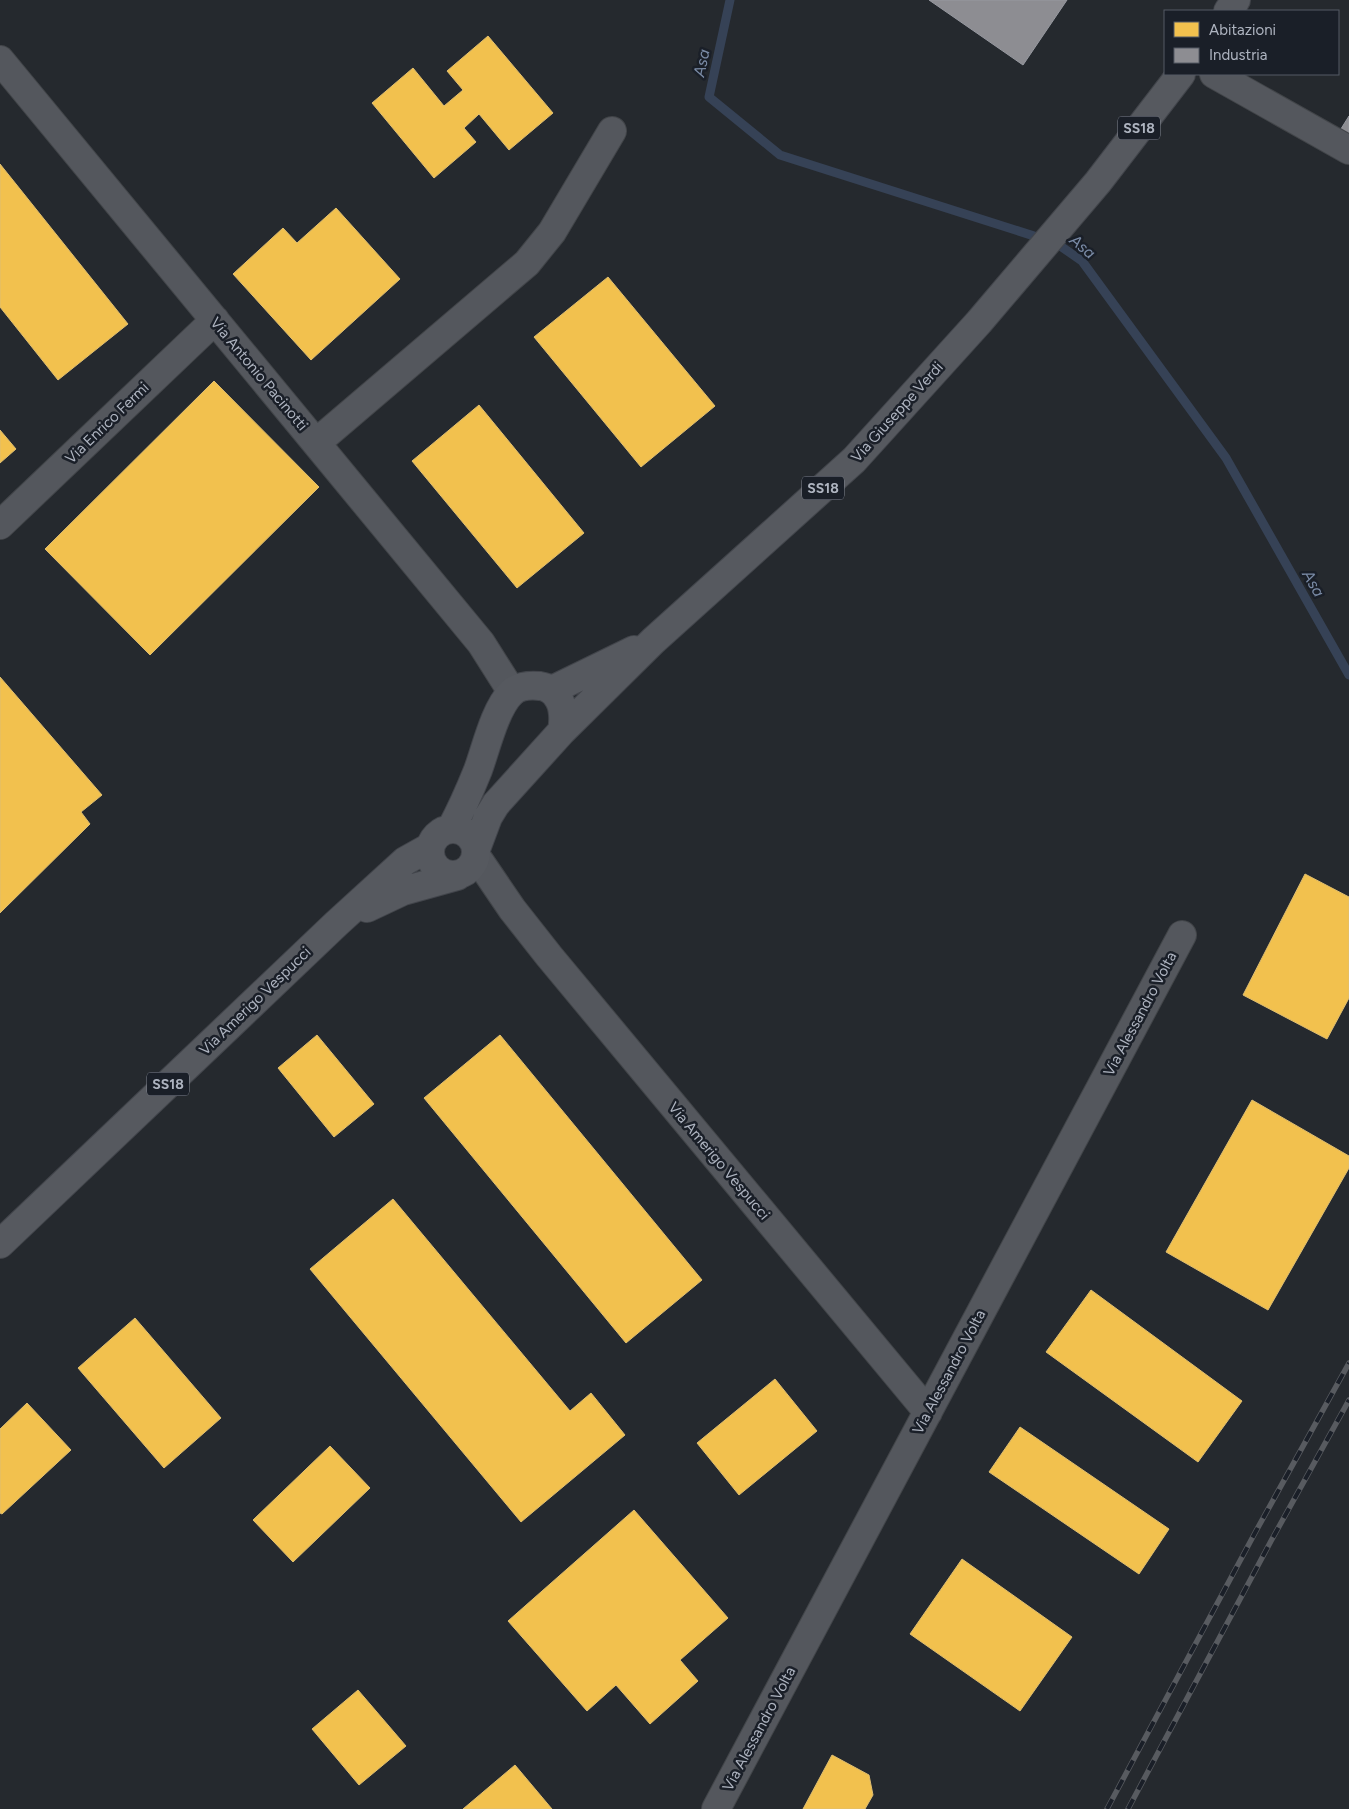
<svg xmlns="http://www.w3.org/2000/svg" width="1349" height="1809" font-family="Figtree,sans-serif">
<style>
.homes{fill:#f2c14e;stroke:#debd70}
.industry{fill:#8d8d92;stroke:#9799a0}
.lines{fill:none;stroke-linecap:round;stroke-linejoin:round}
.stream{stroke:#364256;stroke-width:9}
.minor-casing{stroke:#424549;stroke-width:30}
.major-casing{stroke:#42454b;stroke-width:30}
.minor{stroke:#54575d;stroke-width:28}
.major{stroke:#56595f;stroke-width:28}
.rail-casing{stroke:#585b60;stroke-width:5.5}
.rail{stroke:#1a1f28;stroke-width:4;stroke-dasharray:11;stroke-linecap:butt}
.labels{text-anchor:middle;stroke-width:5;stroke-linejoin:round;paint-order:stroke}
.shield{fill:#1a1f28;stroke:#828792;stroke-width:1}
.shield-label{font-size:14px;font-weight:bold;fill:#aeb4c0}
.street-label{font-size:15px;fill:#aeb4c0;stroke:#1a1f28}
.water-label{font-size:16px;font-style:italic;fill:#7a8ba6;stroke:#1a1f28}
</style>
<rect width="100%" height="100%" fill="#25292e"/>
<path class="homes" d="M488,36L553,113L509,150L479,114L464,128L476,142L434,178L372,103L413,68L444,106L463,90L447,71Z
M0,164L128,324L58,380L0,307Z
M336,208L400,279L311,360L233,274L283,228L297,243Z
M608,277L715,406L641,467L534,337Z
M214,381L319,487L150,655L45,549Z
M479,405L584,533L517,588L412,461Z
M0,430L16,449L0,463Z
M0,677L102,795L81,812L90,824L0,913Z
M1305,874L1349,897V998L1327,1039L1243,995Z
M317,1035L374,1104L334,1137L278,1068Z
M500,1035L702,1280L626,1343L424,1098Z
M1252,1100L1349,1156V1168L1268,1310L1166,1252Z
M393,1199L570,1411L591,1393L625,1435L521,1522L310,1269Z
M1091,1290L1242,1401L1198,1462L1046,1352Z
M135,1318L221,1418L164,1468L78,1368Z
M775,1379L817,1431L739,1495L697,1443Z
M27,1403L71,1450L2,1514L0,1513V1429Z
M1020,1427L1169,1529L1139,1574L989,1472Z
M330,1446L370,1488L293,1562L253,1520Z
M634,1510L728,1618L680,1660L698,1681L650,1724L616,1685L587,1711L508,1621Z
M962,1559L1072,1637L1020,1711L910,1634Z
M358,1690L406,1746L359,1785L312,1729Z
M832,1755L869,1775L873,1795L865,1809H803Z
M515,1765L552,1809H463Z"/>
<path class="industry" d="M929,0H1067L1023,65Z
M1349,116V138L1339,132Z"/>
<g class="lines">
<path class="stream" d="M730,0L709,97L780,155L1056,243L1082,261L1226,458L1349,675"/>
<defs>
<path id="minor" d="M0,60L481,643L512,692
M1214,74L1349,150
M316,443L527,263L552,232L612,131
M0,525L215,320
M476,856L512,909L549,956L928,1412
M716,1809L1182,935"/>
<path id="major" d="M1228,11L1236,0
M552,690L634,650
M562,731L653,641L854,460L979,322L1098,182L1181,74
M430 852a23 23 0 1 1 46 0a23 23 0 1 1-46 0Z
M451,829C461,810 470,790 478,770C486,748 495,709 511,693C518,686 530,685 540,686C547,687 554,691 558,698C564,707 564,721 562,731L496,804L488,817L476,849
M367,908L403,891L457,876
M0,1244L336,924L405,861L430,847"/>
</defs>
<use href="#minor" class="minor-casing"/>
<use href="#major" class="major-casing"/>
<use href="#minor" class="minor"/>
<use href="#major" class="major"/>
<defs>
<path id="rail" d="M1107,1809L1256,1531L1349,1363
M1128,1809L1271,1541L1349,1400"/>
</defs>
<use href="#rail" class="rail-casing"/>
<use href="#rail" class="rail"/>
</g>
<g class="labels">
<g class="shield">
<rect x="1118" y="116.5" width="42" height="23" rx="4"/>
<rect x="802" y="476.5" width="42" height="23" rx="4"/>
<rect x="147" y="1072.5" width="42" height="23" rx="4"/>
</g>
<g class="shield-label">
<text x="1139" y="133">SS18</text>
<text x="823" y="493">SS18</text>
<text x="168" y="1089">SS18</text>
</g>
<g class="street-label">
<text transform="translate(259 374) rotate(50)" y="5">Via Antonio Pacinotti</text>
<text transform="translate(897 412) rotate(-48)" y="5">Via Giuseppe Verdi</text>
<text transform="translate(107 423) rotate(-44)" y="5">Via Enrico Fermi</text>
<text transform="translate(255 1001) rotate(-44)" y="5">Via Amerigo Vespucci</text>
<text transform="translate(1140 1014) rotate(-62)" y="5">Via Alessandro Volta</text>
<text transform="translate(719 1161) rotate(50)" y="5">Via Amerigo Vespucci</text>
<text transform="translate(949 1372) rotate(-62)" y="5">Via Alessandro Volta</text>
<text transform="translate(759 1729) rotate(-62)" y="5">Via Alessandro Volta</text>
</g>
<g class="water-label">
<text transform="translate(701 63) rotate(-78)" y="6">Asa</text>
<text transform="translate(1083 246) rotate(40)" y="6">Asa</text>
<text transform="translate(1314 583) rotate(60)" y="6">Asa</text>
</g>
</g>
<rect x="1164" y="10" width="175" height="65" fill="#1a1f28" stroke="#555b65"/>
<rect x="1174" y="22" width="25" height="15" fill="#f2c14e" stroke="#555b65"/>
<text x="1209" y="35" font-size="15" fill="#aeb4c0">Abitazioni</text>
<rect x="1174" y="48" width="25" height="15" fill="#8d8d92" stroke="#555b65"/>
<text x="1209" y="60" font-size="15" fill="#aeb4c0">Industria</text>
</svg>
